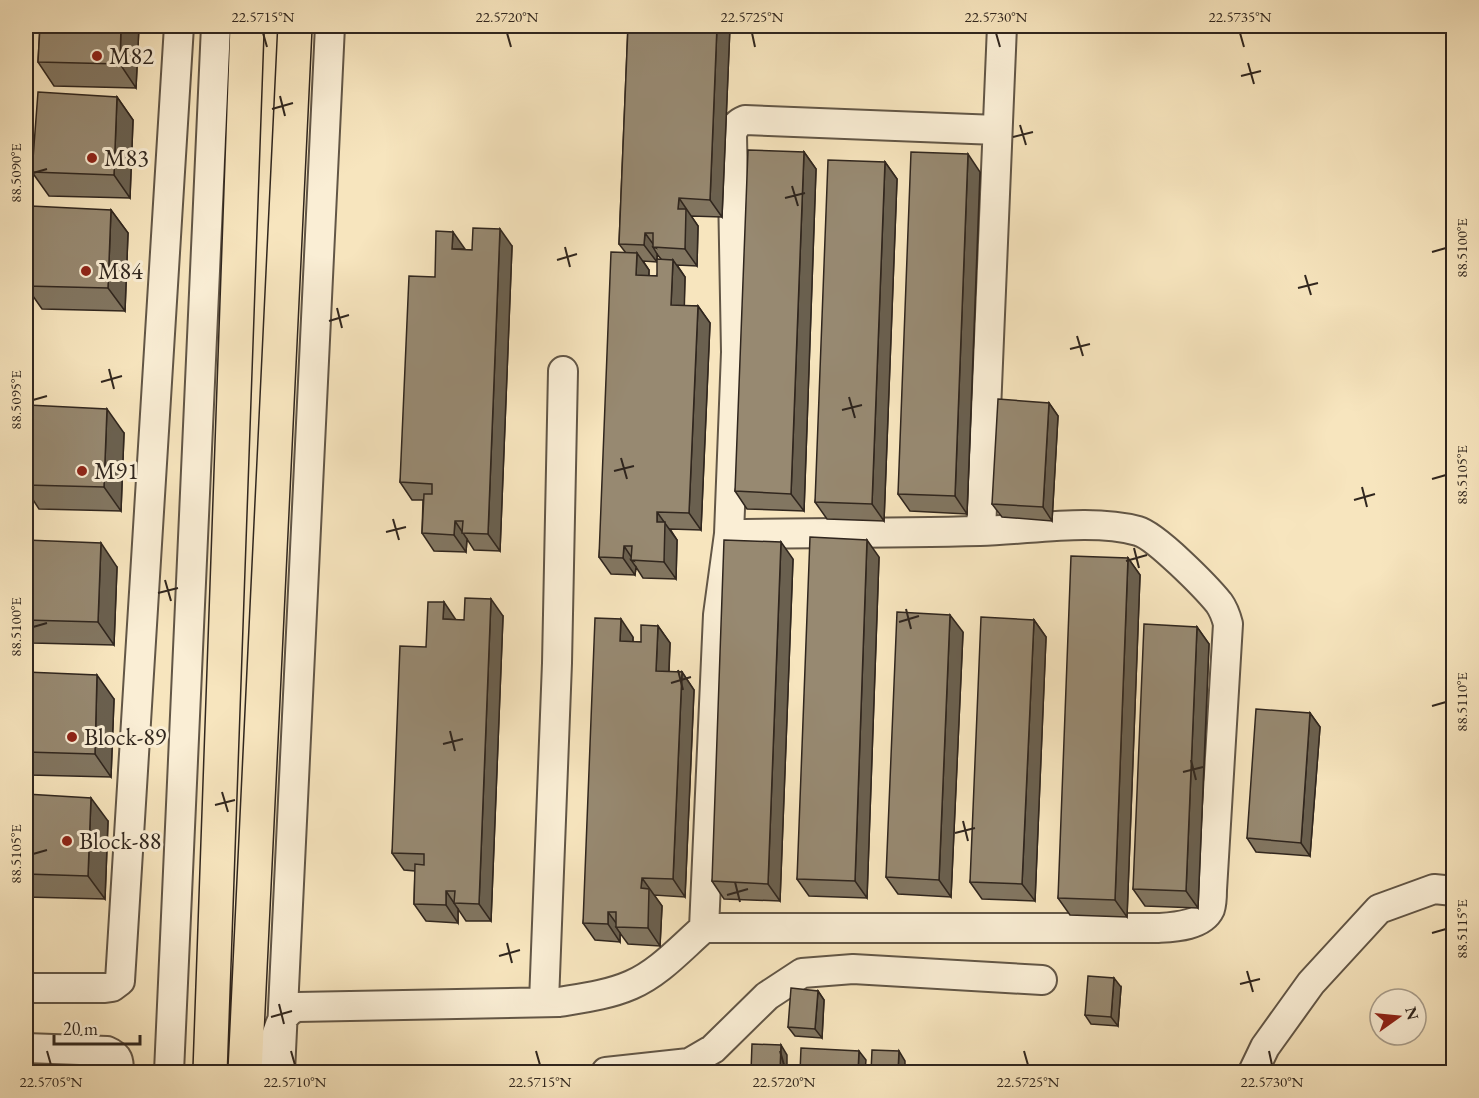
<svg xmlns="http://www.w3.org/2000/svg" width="1479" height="1098" font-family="'EB Garamond',serif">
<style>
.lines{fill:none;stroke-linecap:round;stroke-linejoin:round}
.minor-casing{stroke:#625646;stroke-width:32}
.major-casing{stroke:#30261e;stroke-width:36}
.minor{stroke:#faeed5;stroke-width:28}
.major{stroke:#f7e5be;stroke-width:33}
.wall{fill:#827661;stroke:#30261e;stroke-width:1.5;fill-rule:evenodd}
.shaded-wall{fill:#6a604f;stroke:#30261e;stroke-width:1.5}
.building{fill:#978971;stroke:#30261e;stroke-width:1.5}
.ticks{fill:none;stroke:#30261e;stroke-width:2}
.poi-dot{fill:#8f2418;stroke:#faeed5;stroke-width:2}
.labels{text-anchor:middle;stroke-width:6;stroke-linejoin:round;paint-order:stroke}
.poi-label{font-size:24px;fill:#30261e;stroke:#faeed5;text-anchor:start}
.neatline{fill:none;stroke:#30261e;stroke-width:2}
.ticks-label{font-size:15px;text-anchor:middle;fill:#30261e}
</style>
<rect width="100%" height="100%" fill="#f7e5be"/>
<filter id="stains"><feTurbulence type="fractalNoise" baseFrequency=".00333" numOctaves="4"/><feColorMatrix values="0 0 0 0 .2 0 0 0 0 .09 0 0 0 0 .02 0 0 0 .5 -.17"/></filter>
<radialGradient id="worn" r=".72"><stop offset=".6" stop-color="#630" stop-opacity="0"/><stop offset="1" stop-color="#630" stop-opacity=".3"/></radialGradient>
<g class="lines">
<defs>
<path id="minor" d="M981,531L1002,26
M704,928H1158C1174,927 1202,926 1210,909C1212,903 1212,896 1212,890L1228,624C1226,616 1224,610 1219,603C1206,587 1156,536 1138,531C1091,518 1029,530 980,531C896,533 813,533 729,534
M26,988H105L112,987L120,981L179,26
M544,1002L557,663L563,371
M26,1048L107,1051C119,1056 119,1061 119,1072
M245,1051C251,1051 258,1052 264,1050C282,1044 273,1016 297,1007L559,1002C583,998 608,995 631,985C659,973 681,948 704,928L718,615L729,534L736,352L732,135C734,127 737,123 745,120L997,130
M169,1072L216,26
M280,1072L330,26
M606,1072L689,1063L713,1049L767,996L802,973L853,969L1042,980
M1253,1072L1265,1047L1311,983L1379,909L1434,889L1454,891"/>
<path id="major" d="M210,1072L247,26
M245,1072L295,26"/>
</defs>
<use href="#minor" class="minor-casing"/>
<use href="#major" class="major-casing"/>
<use href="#minor" class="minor"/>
<use href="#major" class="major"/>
</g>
<path class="wall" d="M40,26H139L136,88L54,86L38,62Z
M628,26H730L722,217L691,216L698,226L697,266L677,265L685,277L684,306H698L710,323L701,530L670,529L677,540L676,579L643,578L636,567L635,575L611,574L599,557L626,253L619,244ZM657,254L661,259L657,276H649V270L643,261L657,262Z
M117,97L133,120L130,198L49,196L32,172Z
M804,152L816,169L804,511L747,509L735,491Z
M885,162L897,179L884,521L827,519L815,502Z
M980,172L967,514L910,511L898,494Z
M111,210L128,233L125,311L42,309L26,286Z
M512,246L500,551L474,550L467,539L466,552L434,551L422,533L423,500H412L400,482L435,277L465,250H472Z
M1049,403L1058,416L1052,521L1002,517L992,504Z
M124,433L121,511L39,509L26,489V443Z
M26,540L117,567L114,645L32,643L26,634Z
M879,557L867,898L809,896L797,879Z
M1128,558L1140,575L1127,917L1070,915L1058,898Z
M793,559L780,901L724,899L712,881Z
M503,616L491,921H466L458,909V923L426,921L414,904L415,871L404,870L392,853L426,647L456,620H464Z
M1034,620L1046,637L1035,901L982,899L970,882Z
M658,626L670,643L669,672H682L694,690L685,897L654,895L662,906L660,946L628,944L620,933V942L595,940L583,923L633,637V642H641Z
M1197,627L1209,644L1198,908L1145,906L1133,889Z
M963,632L951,897L898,894L886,877Z
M26,672L114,699L111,777L29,775L26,770Z
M1310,713L1320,727L1310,856L1256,852L1247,838Z
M26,794L108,821L105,899L26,897Z
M1121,987L1118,1026L1091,1024L1085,1015Z
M818,991L824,1000L822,1038L795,1036L788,1027Z"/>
<path class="shaded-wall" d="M121,26H139L136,88L120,64Z
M717,26H730L722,217L710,200Z
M117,97L133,120L130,198L114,175Z
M804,152L816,169L804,511L791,494Z
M968,154L980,172L967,514L955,496Z
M885,162L897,179L884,521L872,504Z
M679,198L698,226L697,266L685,249L678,209Z
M111,210L128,233L125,311L108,288Z
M500,229L512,246L500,551L488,534Z
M453,232L465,249H452Z
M645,233L656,248L653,247L657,254V262L644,245Z
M637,253L649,270L648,292L636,275Z
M673,260L685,277L684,322L671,305Z
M698,306L710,323L701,530L689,513Z
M1049,403L1058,416L1052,521L1043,507Z
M107,409L124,433L121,511L104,487Z
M657,512L677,540L676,579L664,562L657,522Z
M455,521L467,539L466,552L454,535Z
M867,540L879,557L867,898L855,881Z
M781,542L793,559L780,901L768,884Z
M101,543L117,567L114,645L98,622Z
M624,546L634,561L631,560L636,567L635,575L623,558Z
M1128,558L1140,575L1127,917L1115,900Z
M491,599L503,616L491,921L479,904Z
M444,602L456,620L443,619Z
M950,615L963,632L951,897L939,880Z
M621,619L633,637L632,659L620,641Z
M1034,620L1046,637L1035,901L1022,884Z
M658,626L670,643L668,689L656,671Z
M1197,627L1209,644L1198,908L1186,891Z
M682,672L694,690L685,897L673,879Z
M97,675L114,699L111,777L95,754Z
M1310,713L1320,727L1310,856L1301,843Z
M91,798L108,821L105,899L88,876Z
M642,878L662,906L660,946L648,928L641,888Z
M446,891L458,909V923L446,905Z
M608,912L619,927H616L620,933V942L608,924Z
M1114,978L1121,987L1118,1026L1111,1017Z
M818,991L824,1000L822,1038L815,1029Z
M781,1045L787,1055V1072H780Z
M859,1051L866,1060L865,1072H858Z
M899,1051L905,1061V1072H898Z"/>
<path class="building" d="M40,26H121L120,64L38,62Z
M628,26H717L710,200L679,198L678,209H686L685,249L653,247V233H645L644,245L619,244Z
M38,92L117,97L114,175L32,172Z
M748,150L804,152L791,494L735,491Z
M911,152L968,154L955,496L898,494Z
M828,160L885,162L872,504L815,502Z
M31,206L111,210L108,288L26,286Z
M473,228L500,229L488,534L462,533L463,521H455L454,535L422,533L424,494H432V484L400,482L409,276L435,277L436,231L453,232L452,249L472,250Z
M611,252L637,253L636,275L657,276V259L673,260L671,305L698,306L689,513L657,512V522H665L664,562L631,560L632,546H624L623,558L599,557Z
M998,399L1049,403L1043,507L992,504Z
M28,405L107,409L104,487L26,485V443Z
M810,537L867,540L855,881L797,879Z
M26,540L101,543L98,622L26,620Z
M724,540L781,542L768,884L712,881Z
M1071,556L1128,558L1115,900L1058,898Z
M465,598L491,599L479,904L454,903L455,891H446V905L414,904L415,864L424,865V854L392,853L400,646L426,647L428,602H444L443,619L464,620Z
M897,612L950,615L939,880L886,877Z
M981,617L1034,620L1022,884L970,882Z
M595,618L621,619L620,641L641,642V625L658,626L656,671L682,672L673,879L642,878L641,888L649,889L648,928L616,927V912H608V924L583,923Z
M1144,624L1197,627L1186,891L1133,889Z
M26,672L97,675L95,754L26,752Z
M1256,709L1310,713L1301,843L1247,838Z
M26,794L91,798L88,876L26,874Z
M1088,976L1114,978L1111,1017L1085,1015Z
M791,988L818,991L815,1029L788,1027Z
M752,1044L781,1045L780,1072H718V1069L751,1071Z
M801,1048L859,1051L858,1072H800Z
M872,1050L899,1051L898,1072H871Z"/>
<path class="ticks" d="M263,33L267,47M507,33L511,47M752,33L755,47M996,33L1000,47M1240,33L1244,47M1248,63L1254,84M1241,76L1261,71M280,96L285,116M272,109L293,103M1020,125L1026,145M1013,137L1033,132M33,173L47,169M792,186L798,206M785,198L805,193M565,247L570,267M1432,252L1446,248M557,260L577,254M1305,275L1311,295M1298,288L1318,283M337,308L342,328M329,321L349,315M1077,336L1083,356M1070,349L1090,344M109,369L114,389M101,382L122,376M849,397L855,418M33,400L47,396M842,410L862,405M621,458L627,479M614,471L634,466M1432,479L1446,475M1362,487L1367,507M1354,500L1375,494M393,519L399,540M386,532L406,527M1134,548L1139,568M1126,561L1147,555M165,580L171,601M158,593L178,588M906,609L911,629M899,622L919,616M33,627L47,623M678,670L683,690M671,683L691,677M1432,706L1446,702M450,731L455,751M443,744L463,739M1191,760L1196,780M1183,772L1203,767M222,792L228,812M215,805L235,800M963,821L968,841M955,833L975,828M33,854L47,850M735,882L740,902M727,895L748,889M1432,933L1446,929M507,943L512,963M499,956L520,950M1247,971L1253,992M1240,984L1260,979M279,1004L284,1024M271,1017L292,1011M47,1051L51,1065M291,1051L295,1065M536,1051L540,1065M780,1051L784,1065M1024,1051L1028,1065M1269,1051L1272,1065"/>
<g class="poi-dot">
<circle cx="97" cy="56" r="6"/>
<circle cx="92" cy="158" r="6"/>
<circle cx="86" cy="271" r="6"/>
<circle cx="82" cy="471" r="6"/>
<circle cx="72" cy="737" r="6"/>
<circle cx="67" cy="841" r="6"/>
</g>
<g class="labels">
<g class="poi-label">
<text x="109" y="64">M82</text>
<text x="104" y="166">M83</text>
<text x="98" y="279">M84</text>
<text x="94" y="479">M91</text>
<text x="84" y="745">Block-89</text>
<text x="79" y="849">Block-88</text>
</g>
</g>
<rect width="1479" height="1098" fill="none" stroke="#f7e5be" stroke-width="66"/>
<g transform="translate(1398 1017) rotate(75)"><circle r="28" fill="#faeed5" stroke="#a99e8c" stroke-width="1.5"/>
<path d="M0-4.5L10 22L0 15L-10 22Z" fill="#8f2418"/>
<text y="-9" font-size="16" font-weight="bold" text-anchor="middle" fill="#30261e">N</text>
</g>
<path d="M54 1035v9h86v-9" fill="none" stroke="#30261e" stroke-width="3"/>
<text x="63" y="1035" font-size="18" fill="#30261e" stroke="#faeed5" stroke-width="4.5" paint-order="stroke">20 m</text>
<rect x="33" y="33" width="1413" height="1032" class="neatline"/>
<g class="ticks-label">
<text x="263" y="22">22.5715°N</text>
<text x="507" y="22">22.5720°N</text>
<text x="752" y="22">22.5725°N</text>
<text x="996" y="22">22.5730°N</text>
<text x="1240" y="22">22.5735°N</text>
<text transform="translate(16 173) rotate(-90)" y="5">88.5090°E</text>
<text transform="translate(1462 248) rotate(-90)" y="5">88.5100°E</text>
<text transform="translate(16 400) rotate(-90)" y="5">88.5095°E</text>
<text transform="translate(1462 475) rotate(-90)" y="5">88.5105°E</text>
<text transform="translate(16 627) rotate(-90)" y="5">88.5100°E</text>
<text transform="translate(1462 702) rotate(-90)" y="5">88.5110°E</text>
<text transform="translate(16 854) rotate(-90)" y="5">88.5105°E</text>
<text transform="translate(1462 929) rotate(-90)" y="5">88.5115°E</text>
<text x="51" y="1087">22.5705°N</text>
<text x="295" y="1087">22.5710°N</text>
<text x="540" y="1087">22.5715°N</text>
<text x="784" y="1087">22.5720°N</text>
<text x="1028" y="1087">22.5725°N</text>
<text x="1272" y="1087">22.5730°N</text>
</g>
<rect width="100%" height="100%" filter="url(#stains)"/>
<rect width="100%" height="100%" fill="url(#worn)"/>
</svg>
